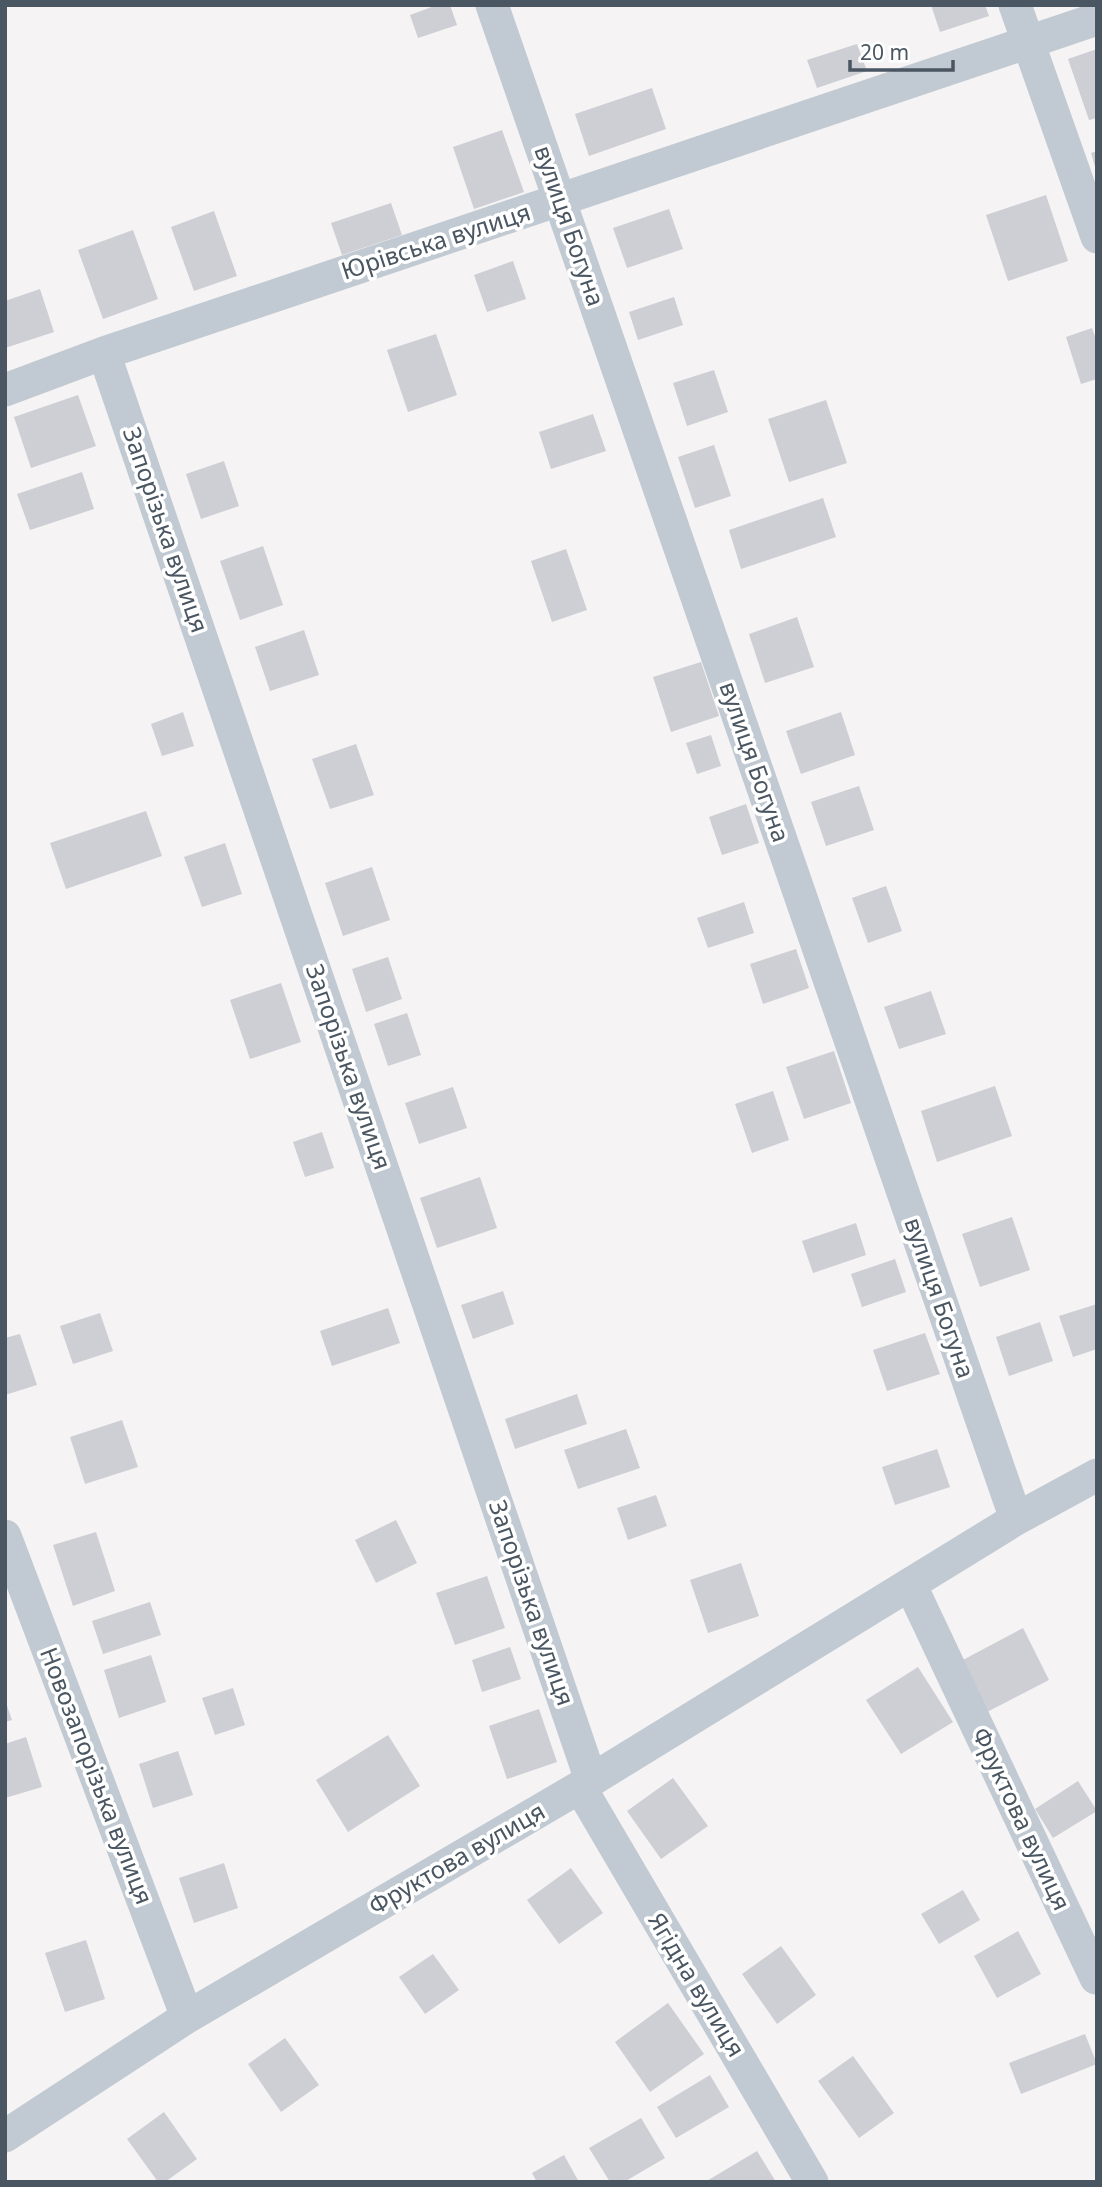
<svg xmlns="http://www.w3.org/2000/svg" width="1102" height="2187" font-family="'Noto Sans',sans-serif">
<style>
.building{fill:#cdcfd5}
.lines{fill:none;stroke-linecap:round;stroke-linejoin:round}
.street{stroke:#c1cad2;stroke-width:33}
.labels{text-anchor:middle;stroke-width:7;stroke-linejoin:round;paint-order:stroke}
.street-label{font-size:24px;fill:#4a5661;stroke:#fff}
</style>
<rect width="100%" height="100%" fill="#f5f3f3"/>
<path class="building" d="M437,5H450L457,25L418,38L410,15Z
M931,5H985L989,16L940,32Z
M857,44L867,71L817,88L807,60Z
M1097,49V118L1089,120L1068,59Z
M652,88L666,129L589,156L575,114Z
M502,130L524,192L474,209L453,147Z
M1097,151V170H1096L1091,153Z
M1046,195L1068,261L1008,281L986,215Z
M391,203L402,235L342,255L331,223Z
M669,209L683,249L627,268L613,228Z
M214,211L237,276L194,291L171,227Z
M133,230L158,299L103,319L78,250Z
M513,261L526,299L487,312L474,275Z
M40,289L54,332L5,348V301Z
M674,297L683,325L638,340L629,312Z
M1092,328L1097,342V379L1081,384L1066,337Z
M436,334L457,395L408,412L387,350Z
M714,370L728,412L687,426L673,383Z
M78,395L96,446L31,468L14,417Z
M826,400L847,463L789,482L768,419Z
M593,414L606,451L551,469L539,432Z
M714,445L731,496L695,508L678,457Z
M224,461L239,506L201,519L186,474Z
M82,472L94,509L30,530L17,494Z
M823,498L836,537L741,569L729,530Z
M263,546L283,605L240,620L220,561Z
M566,549L587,610L552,622L531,561Z
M797,617L814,667L765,683L749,634Z
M304,630L319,675L270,691L255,647Z
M701,662L719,716L671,732L653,677Z
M183,712L194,746L162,756L151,724Z
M841,712L855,755L801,774L786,731Z
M711,735L721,766L697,774L686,743Z
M356,744L374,795L330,809L312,759Z
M859,786L874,830L826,846L811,802Z
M746,804L759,843L722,855L709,817Z
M146,811L162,856L66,889L50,843Z
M225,843L242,894L202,907L184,857Z
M372,867L390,920L343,936L325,883Z
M886,886L902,931L868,943L852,898Z
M744,902L754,933L708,948L697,918Z
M796,949L809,988L763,1004L750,964Z
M388,957L402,999L366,1012L352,969Z
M281,983L301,1042L250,1059L230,1000Z
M931,991L946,1034L899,1049L884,1007Z
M407,1013L421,1055L388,1066L374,1024Z
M834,1051L851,1103L804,1119L786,1067Z
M995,1086L1012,1136L937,1162L921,1111Z
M453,1087L467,1128L419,1144L405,1103Z
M773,1091L789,1140L752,1153L735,1104Z
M322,1132L334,1168L305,1177L293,1142Z
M480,1177L497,1228L437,1248L420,1198Z
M1012,1217L1030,1270L980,1287L962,1234Z
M856,1223L866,1255L813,1273L802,1241Z
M895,1259L906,1292L862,1307L851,1274Z
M503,1291L514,1324L473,1339L461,1305Z
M1097,1304V1349L1073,1357L1059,1316Z
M388,1308L400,1343L332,1366L320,1331Z
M100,1313L113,1351L73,1364L60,1326Z
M1040,1322L1053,1361L1009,1376L996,1337Z
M925,1333L940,1374L887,1391L873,1350Z
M20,1334L37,1385L5,1395V1338Z
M577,1394L587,1424L515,1449L505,1419Z
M122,1420L138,1467L85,1484L70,1437Z
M626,1429L640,1468L578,1489L564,1450Z
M937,1449L950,1487L895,1505L882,1467Z
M656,1495L667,1526L628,1540L617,1508Z
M396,1520L417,1563L376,1583L355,1540Z
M96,1532L115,1591L73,1606L53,1545Z
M741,1563L759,1616L708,1633L690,1580Z
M487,1576L505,1628L455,1645L436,1593Z
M150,1602L161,1635L103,1654L92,1621Z
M1023,1628L1049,1680L987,1712L961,1661Z
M510,1647L521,1679L482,1692L472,1660Z
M151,1655L166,1702L119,1718L104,1670Z
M918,1667L953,1722L901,1754L866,1700Z
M233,1688L245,1725L215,1735L202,1698Z
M5,1700L12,1720L5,1722Z
M539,1709L557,1762L507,1779L489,1726Z
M388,1735L420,1786L348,1832L316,1780Z
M26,1737L42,1787L5,1798V1744Z
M178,1751L193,1795L153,1808L139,1764Z
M673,1778L708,1826L661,1859L627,1811Z
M1078,1781L1097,1811L1053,1838L1035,1809Z
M224,1863L238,1908L194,1923L179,1878Z
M571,1868L603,1913L559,1944L527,1900Z
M963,1890L980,1920L939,1944L921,1914Z
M1018,1931L1041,1974L997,1998L974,1956Z
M86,1940L105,1999L65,2012L45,1953Z
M781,1946L816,1995L777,2024L742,1974Z
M433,1954L459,1990L425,2014L399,1977Z
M668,2003L704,2054L650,2092L615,2042Z
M1085,2034L1097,2064L1021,2094L1009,2063Z
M285,2038L319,2085L281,2112L248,2064Z
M853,2056L894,2113L859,2138L818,2081Z
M710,2075L729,2107L676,2138L657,2107Z
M164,2112L197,2159L165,2182H158L127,2139Z
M641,2118L665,2158L624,2182H610L589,2148Z
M757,2151L776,2182H705Z
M564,2155L579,2182H537L532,2173Z"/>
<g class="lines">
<path class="street" d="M492,5L1016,1519
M1015,5L1097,237
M104,353L591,1780
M5,390L104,353L1097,19
M5,1536L187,2017
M910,1584L1096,1978
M580,1787L812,2182
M5,2136L187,2017L580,1787L1016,1519L1097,1475"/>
</g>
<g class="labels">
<g class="street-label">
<text transform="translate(569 226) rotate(71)" y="8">вулиця Богуна</text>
<text transform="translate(436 242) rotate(-18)" y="8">Юрівська вулиця</text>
<text transform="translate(165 530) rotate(71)" y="8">Запорізька вулиця</text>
<text transform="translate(754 762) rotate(71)" y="8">вулиця Богуна</text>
<text transform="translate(348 1067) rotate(71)" y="8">Запорізька вулиця</text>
<text transform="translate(939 1298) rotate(71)" y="8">вулиця Богуна</text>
<text transform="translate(531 1603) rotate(71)" y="8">Запорізька вулиця</text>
<text transform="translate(96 1776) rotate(69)" y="8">Новозапорізька вулиця</text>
<text transform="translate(1021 1819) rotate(65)" y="8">Фруктова вулиця</text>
<text transform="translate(457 1859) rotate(-30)" y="8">Фруктова вулиця</text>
<text transform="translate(696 1985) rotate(59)" y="8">Ягідна вулиця</text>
</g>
</g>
<rect width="1102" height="2187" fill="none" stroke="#4a5661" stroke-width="14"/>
<path d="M850 60v10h103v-10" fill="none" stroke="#4a5661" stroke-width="3.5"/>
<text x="860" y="60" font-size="21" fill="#4a5661" stroke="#ffffff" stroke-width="5" paint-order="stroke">20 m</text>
</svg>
